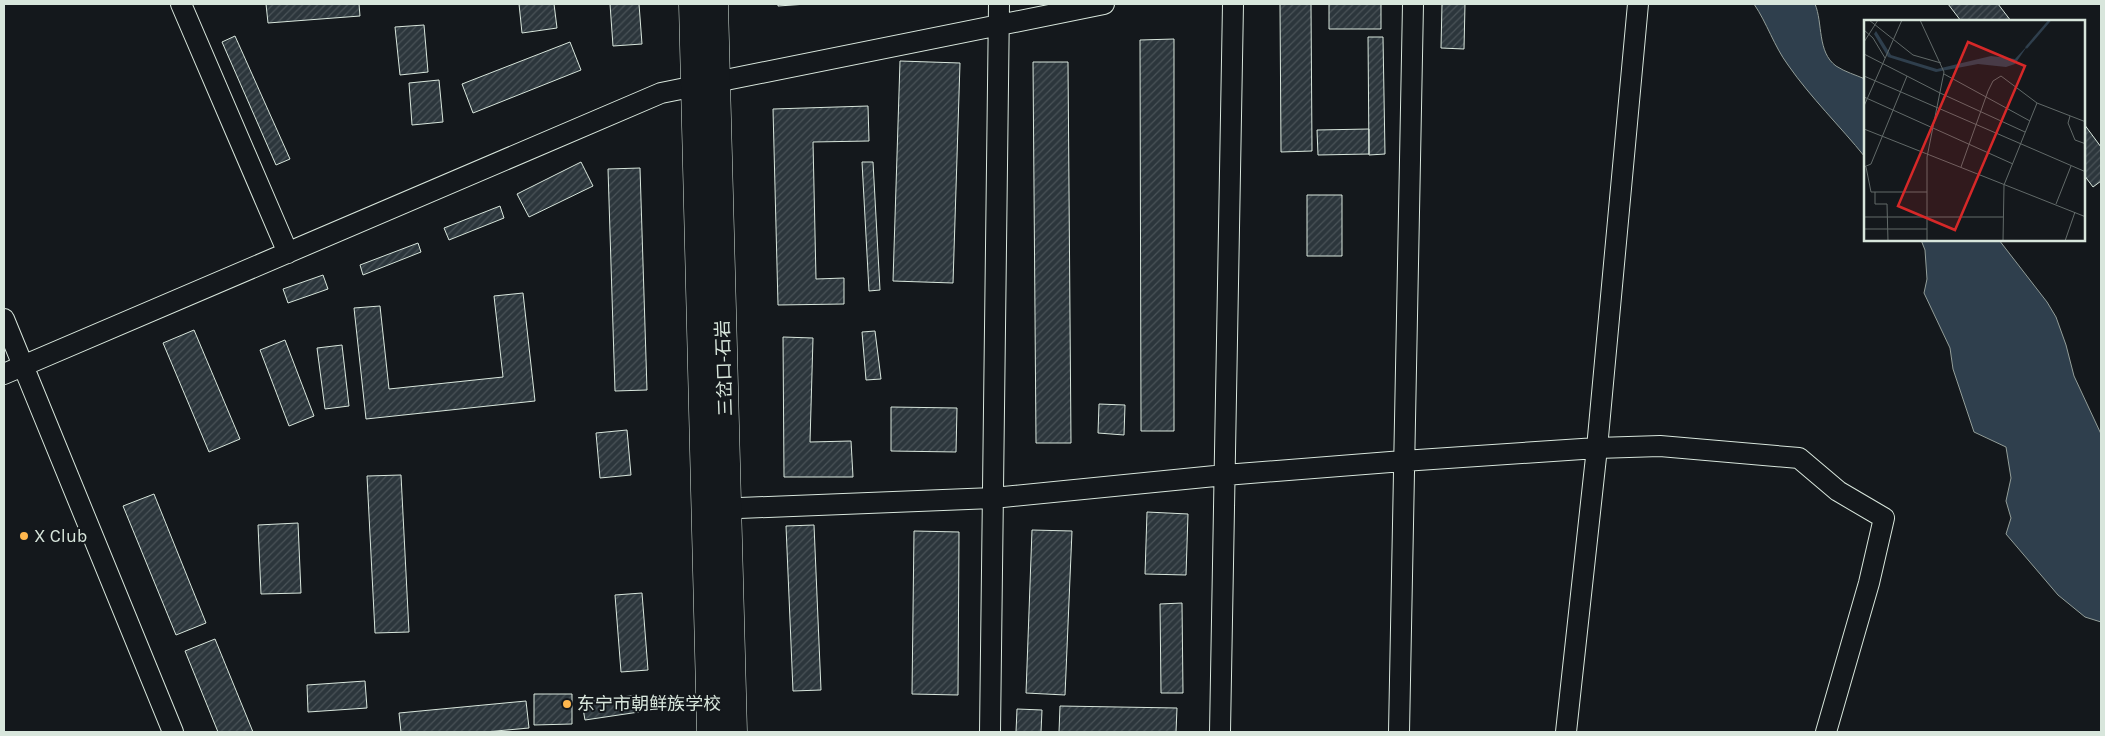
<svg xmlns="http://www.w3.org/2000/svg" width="2105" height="736" font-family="Karla,'Noto Sans SC',sans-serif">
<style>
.water{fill:#2f3f4d;stroke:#939e99}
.building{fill:url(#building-hatch);stroke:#d8e6dc}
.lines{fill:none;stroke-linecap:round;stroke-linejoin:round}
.minor-casing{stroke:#d8e6dc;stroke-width:22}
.highway-casing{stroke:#d8e6dc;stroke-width:29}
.minor{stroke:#14181c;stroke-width:20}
.highway{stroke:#14181c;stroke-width:28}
.poi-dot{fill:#ffb74d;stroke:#14181c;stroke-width:2}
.labels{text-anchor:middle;stroke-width:4;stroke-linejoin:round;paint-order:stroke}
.street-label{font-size:18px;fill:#d8e6dc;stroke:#14181c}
.poi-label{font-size:18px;fill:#d8e6dc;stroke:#14181c;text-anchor:start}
.inset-river{fill:none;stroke:#2f3f4d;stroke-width:2.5}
.inset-road{fill:none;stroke:#626a69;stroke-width:1}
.view{fill:#d62828;fill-opacity:0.15;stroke:#d62828;stroke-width:2.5}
.inset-edge{fill:none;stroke:#d8e6dc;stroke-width:2.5}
</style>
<defs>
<pattern id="building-hatch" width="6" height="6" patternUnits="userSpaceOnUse" patternTransform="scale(1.25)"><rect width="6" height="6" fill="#2c363c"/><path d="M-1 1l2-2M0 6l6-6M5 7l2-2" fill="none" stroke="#4a5358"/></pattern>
</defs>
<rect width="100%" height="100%" fill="#14181c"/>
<path class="water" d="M1754,4H1815C1823,23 1817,52 1836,66C1845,72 1856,75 1865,79V157C1840,126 1811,98 1788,65C1774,46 1767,23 1754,4Z
M1921,240H1999L2047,302L2056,317L2066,345L2074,376L2101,434V622L2085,617L2058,595L2006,534L2011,518L2006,501L2011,478L2006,447L1974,432L1953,369L1950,348L1924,293L1927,279L1925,250Z"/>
<path class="building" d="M266,4H359L360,16L268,23Z
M519,4H554L557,28L522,33Z
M610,4H639L642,44L613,46Z
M778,4H807L778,6Z
M1280,4H1311L1312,151L1281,152Z
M1329,4H1381V29H1329Z
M1442,4H1465L1464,49L1441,48Z
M1948,4H1998L2011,21H1961Z
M424,25L428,72L400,75L395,27Z
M235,36L290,159L276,165L222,42Z
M1368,37H1383L1385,154L1369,155Z
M1174,39V431H1141L1140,40Z
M570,42L581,70L473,113L462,84Z
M900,61L960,63L953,283L893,281Z
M1033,62H1068L1071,443H1036Z
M439,80L443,122L412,125L409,83Z
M868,106L869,141L813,142L816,279L844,278V304L778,305L773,109Z
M2084,124L2101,147V181L2093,187L2084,175Z
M1369,129V154L1318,155L1317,130Z
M581,162L593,186L529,217L517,194Z
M862,162H873L880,290L869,291Z
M640,168L647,390L615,391L608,169Z
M1307,195H1342V256H1307Z
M500,206L504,218L449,240L444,228Z
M418,243L421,252L363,275L360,265Z
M323,275L328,289L288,303L283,289Z
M523,293L535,401L366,419L354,308L380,306L389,389L503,377L494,296Z
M194,330L240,439L209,452L163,343Z
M875,331L881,379L866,380L862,332Z
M783,337L813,338L810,442L851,441L853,477H784Z
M285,340L314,416L289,426L260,350Z
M342,345L349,406L325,409L317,348Z
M1099,404L1125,405L1124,435L1098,433Z
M891,407L957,408L956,452L891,451Z
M627,430L631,475L600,478L596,433Z
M401,475L409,632L375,633L367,476Z
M154,494L206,623L176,635L123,506Z
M1147,512L1188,514L1186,575L1145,574Z
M298,523L301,593L261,594L258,525Z
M814,525L821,690L793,691L786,526Z
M1032,530L1072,531L1065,695L1026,693Z
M914,531L959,532L958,695L912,694Z
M642,593L648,670L621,672L615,595Z
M1182,603L1183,693H1161L1160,604Z
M215,639L253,732H218L185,651Z
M365,681L367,708L308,712L307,685Z
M534,694H572V724L534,725Z
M636,695L639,712L585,720L582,703Z
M526,701L529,728L485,732H401L399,713Z
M1060,706L1177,708L1176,732H1059Z
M1017,709L1042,710L1041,732H1016Z"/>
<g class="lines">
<defs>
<path id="minor" d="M181,4L288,253
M4,319L173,732
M4,374L661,93L1104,4
M715,509L993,498L1225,475L1403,461L1597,448L1660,446L1799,458L1838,491L1884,518L1869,583L1826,732
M990,732L999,4
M1220,732L1233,4
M1399,732L1413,4
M1566,732L1597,448L1638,4"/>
<path id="highway" d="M693,4L711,732
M714,4L733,732"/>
</defs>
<use href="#minor" class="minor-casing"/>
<use href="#highway" class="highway-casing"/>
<use href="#minor" class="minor"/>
<use href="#highway" class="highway"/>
</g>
<g class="poi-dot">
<circle cx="24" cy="536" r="5"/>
<circle cx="567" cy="704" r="5"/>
</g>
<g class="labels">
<g class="street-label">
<text transform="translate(724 368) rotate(-92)" y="6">三岔口-石岩</text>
</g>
<g class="poi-label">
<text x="34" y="542">X Club</text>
<text x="577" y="710">东宁市朝鲜族学校</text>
</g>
</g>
<g transform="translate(1864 20)">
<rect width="221" height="221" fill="#14181c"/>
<path d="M12,11L27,35L73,49L127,36L151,39L164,25L151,44L142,47L114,44L72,52L24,37L10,14Z" fill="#2f3f4d"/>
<path class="inset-river" d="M162,28L186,0"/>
<path class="inset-road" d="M5,0L49,35L77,43M56,0L80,52L63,137V221M0,10L9,18L21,38M0,22L14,0M0,34L76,73L161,112M80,54L166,101M0,56L222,152M0,77L149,144M0,86L38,0M206,96L204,103L211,120L222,124M0,109L222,197M0,147L7,144L43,56M2,147L7,172H11V184H23L24,221M97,147L124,71L129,61L137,56L173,83L222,102M11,172H63M192,184L207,146M0,197H139M0,209H63M139,221L140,165L173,83M201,221L211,192"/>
<path class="view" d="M104,22L161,46L91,210L34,186Z"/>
<rect width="221" height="221" class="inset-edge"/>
</g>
<rect width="2105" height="736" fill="none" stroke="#d8e6dc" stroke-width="10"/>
</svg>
